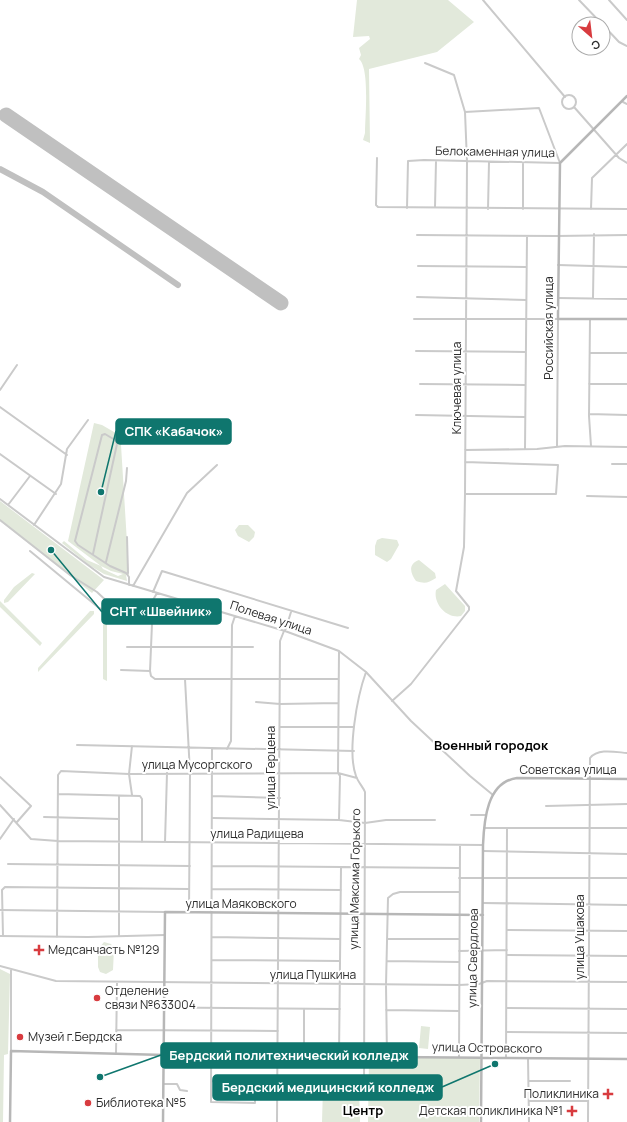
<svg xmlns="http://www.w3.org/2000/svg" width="627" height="1122" font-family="Manrope,sans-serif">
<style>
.green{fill:#e2e9db}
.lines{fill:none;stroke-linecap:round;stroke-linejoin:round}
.taxiway{stroke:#c0c0c0;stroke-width:6}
.runway{stroke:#c0c0c0;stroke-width:15}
.street{stroke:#cacaca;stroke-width:2}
.secondary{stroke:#b7b7b7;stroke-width:2.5}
.poi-dot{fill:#d83b3f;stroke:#fff;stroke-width:1.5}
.labels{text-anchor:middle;stroke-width:4;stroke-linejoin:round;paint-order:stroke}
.street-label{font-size:12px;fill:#2d2d2d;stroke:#fff}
.poi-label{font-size:12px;fill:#2d2d2d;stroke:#fff;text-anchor:start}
.neighbourhood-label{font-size:13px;font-weight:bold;fill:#000;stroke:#fff}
.leader{fill:none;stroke:#0f766e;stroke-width:1.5}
.callout-dot{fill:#0f766e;stroke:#fff;stroke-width:1.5}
.callout{fill:#0f766e;stroke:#0f766e;stroke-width:1.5}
.callout-label{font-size:13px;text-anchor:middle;font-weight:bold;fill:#fff}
</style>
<rect width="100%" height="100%" fill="#fff"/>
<path class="green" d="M357,0H448L474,22L437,52L369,69L370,143L363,140L365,133C365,118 370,68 359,59L361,55L359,48L370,39L369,36L353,37Z
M94,423L102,425L126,439L121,445L129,575H126L127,581L104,574L89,565L62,543L64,541L87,560L101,566L103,569L118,576L123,574L111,571L101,566L68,541Z
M0,501L104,580L92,593L0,521Z
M239,525H248L255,532L254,537L249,542L238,536L235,530Z
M382,538L397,540L399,545L391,559L387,562L375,555V546L377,540Z
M419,560L435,573L436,578C428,583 425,584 416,581C410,573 408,564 419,560Z
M32,573L35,574L8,602L4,603V600L14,587Z
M445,584L465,606V611L461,616C447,619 433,604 436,590Z
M0,601L42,643L40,646L0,607Z
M90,611H94V614L38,672V668Z
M105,614L107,616V681L103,679V620Z
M104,942L111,944L114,949L113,970L106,974L100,972L98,967V949Z
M0,969L10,974L8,1054L4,1055L3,1122H0Z
M421,1026L430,1027L428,1049L419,1048Z
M369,1058H480L479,1122H368Z
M323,1087H356L359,1089L360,1122H322Z"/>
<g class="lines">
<path class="taxiway" d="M0,169L43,192L178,285"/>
<path class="runway" d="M6,115L281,303"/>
<path class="street" d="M483,0L565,97
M579,0L602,24
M609,0L627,20
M603,25L619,42L627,46
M562 102a7 7 0 1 1 14 0a7 7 0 1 1-14 0Z
M623,102L627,104
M574,107L619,158L627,163
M377,158L376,205L378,207L627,209
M523,163V209
M435,207L436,161
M407,208L408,161L424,160L560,163L539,108L465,112
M488,209L489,162
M591,209L592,178L627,144
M417,235L557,236L627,235
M558,265L627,267
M418,266L526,267
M417,297L526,300
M558,298L627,299
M593,298L594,234
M414,319H558L557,446
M590,319L589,416L591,446
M416,351L525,352
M590,353H627
M420,384L525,385
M589,384H627
M0,390L17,365
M0,407L67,455
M589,414L627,415
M416,415L525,417
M525,449L527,236
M465,450L537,449L565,446L627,447
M0,454L56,494
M612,464H627
M465,494H556L558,465L465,462
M587,496L627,497
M0,499L104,577L285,631L339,651L366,672L411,721L470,776L493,795
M8,505L30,476
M0,520L70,575L97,592L113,607L109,613L99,608L30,551
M34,525L61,484L67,449L88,420
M127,537L128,573
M93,554L117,444L115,440L105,434L102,435L75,541L78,545L110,566L126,573L129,577V585
M106,562L126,481L127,468
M133,586L187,493L217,465
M153,592L162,571L348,628
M285,631L291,612
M127,647H253
M339,651L338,773L340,776L339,820
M121,670L150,671L151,676L155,679H338
M150,671L153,600L157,593
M185,679L190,773L189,912
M392,701L411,684L469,610V607L456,591L464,547L465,494L467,162L465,112L454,75L425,63
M256,702L280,704L338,703
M280,727H354
M77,745L354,751
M132,746L129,774L132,795
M212,748L211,1102L255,1103V1082
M227,749L231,741L232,625L235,616
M0,777L31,806L17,822
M58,794L140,796L142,799V842
M119,796V935
M212,796L280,798
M0,805L31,839L58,841L483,845
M546,806L627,804
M471,815H486
M44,817L119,819
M213,818L339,820L365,823L386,820H435
M484,828H627
M0,839L14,819
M165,842L167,773
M483,851L627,854
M8,864L190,866
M212,866L459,868
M459,878H627
M212,889L341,890
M483,903L627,905
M0,910L165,912
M508,930L627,931
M0,936L88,937L165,935
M3,936L2,890L5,887L189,889
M57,937L58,775L61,771L129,774L338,773L357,778
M212,937L340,939
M387,939H459
M459,951L507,950
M507,955L627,956
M212,960L340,961
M387,961L459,962
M0,966L56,981L459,985L479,984L487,981L627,982
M117,1007L340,1009
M507,1008L627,1009
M386,1010L459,1011
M116,1030L278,1031
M506,1032L627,1033
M11,1051V970
M116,1053L117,983
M304,1056V1009
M339,1056L341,868
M387,1057L386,985L388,898L393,894L400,892H459
M459,1057L460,846
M506,1057L507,828
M528,1058L529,1122
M211,1081L266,1082
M529,1081H570
M164,1084H177L180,1090L187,1091
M364,1089L365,792C363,787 358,782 356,776C347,752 357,697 366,672
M529,1101H588
M277,1122L280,641L284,631
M588,1122L590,758C598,748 615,752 627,753"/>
<path class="secondary" d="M627,96L560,163L558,314V319H627
M10,1122L11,1051L165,1055L627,1059
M163,1122L165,912L483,915
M481,1122L483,845C484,820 487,782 517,778L627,779"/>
</g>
<g class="poi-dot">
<path d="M37 944h4v4h4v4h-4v4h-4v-4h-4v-4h4z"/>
<circle cx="97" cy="998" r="4"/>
<circle cx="20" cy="1037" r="4"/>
<path d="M606 1088h4v4h4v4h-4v4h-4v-4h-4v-4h4z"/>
<circle cx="88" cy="1103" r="4"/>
<path d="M570 1105h4v4h4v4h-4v4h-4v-4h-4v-4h4z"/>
</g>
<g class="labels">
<g class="street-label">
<text transform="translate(495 152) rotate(1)" y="4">Белокаменная улица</text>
<text transform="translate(549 328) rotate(-90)" y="4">Российская улица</text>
<text transform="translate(457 388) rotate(-90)" y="4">Ключевая улица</text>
<text transform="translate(271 618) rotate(18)" y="4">Полевая улица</text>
<text x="197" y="769">улица Мусоргского</text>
<text transform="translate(271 768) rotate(-90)" y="4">улица Герцена</text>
<text x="568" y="774">Советская улица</text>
<text x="257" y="838">улица Радищева</text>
<text transform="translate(355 879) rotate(-89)" y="4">улица Максима Горького</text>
<text x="241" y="908">улица Маяковского</text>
<text transform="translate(580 937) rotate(-90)" y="4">улица Ушакова</text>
<text transform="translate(473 958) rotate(-89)" y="4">улица Свердлова</text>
<text x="313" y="979">улица Пушкина</text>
<text transform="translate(487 1048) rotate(1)" y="4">улица Островского</text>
</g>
<g class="poi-label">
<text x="48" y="954">Медсанчасть №129</text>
<text x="105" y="995">Отделение<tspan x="105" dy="14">связи №633004</tspan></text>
<text x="28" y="1041">Музей г.Бердска</text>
<text x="599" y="1098" text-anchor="end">Поликлиника</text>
<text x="96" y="1107">Библиотека №5</text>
<text x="563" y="1115" text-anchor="end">Детская поликлиника №1</text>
</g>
<g class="neighbourhood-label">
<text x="491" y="750">Военный городок</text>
<text x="363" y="1115">Центр</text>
</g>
</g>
<path class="leader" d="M101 492L116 431M51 550L102 612M100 1077L161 1055M495 1064L442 1087"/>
<g class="callout-dot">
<circle cx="101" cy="492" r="4"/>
<circle cx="51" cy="550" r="4"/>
<circle cx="100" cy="1077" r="4"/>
<circle cx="495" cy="1064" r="4"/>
</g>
<g class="callout">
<rect x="116" y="419" width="115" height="25" rx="4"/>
<rect x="102" y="599" width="119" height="25" rx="4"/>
<rect x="161" y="1043" width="256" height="25" rx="4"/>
<rect x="213" y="1075" width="229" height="25" rx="4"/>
</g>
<g class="callout-label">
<text x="174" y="436">СПК «Кабачок»</text>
<text x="161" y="616">СНТ «Швейник»</text>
<text x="289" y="1060">Бердский политехнический колледж</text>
<text x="328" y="1092">Бердский медицинский колледж</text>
</g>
<g transform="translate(591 36) rotate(152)"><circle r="19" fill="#ffffff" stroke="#ababab"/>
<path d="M0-3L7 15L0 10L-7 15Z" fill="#d83b3f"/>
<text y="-6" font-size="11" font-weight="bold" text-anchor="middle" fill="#2d2d2d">С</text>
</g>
</svg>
